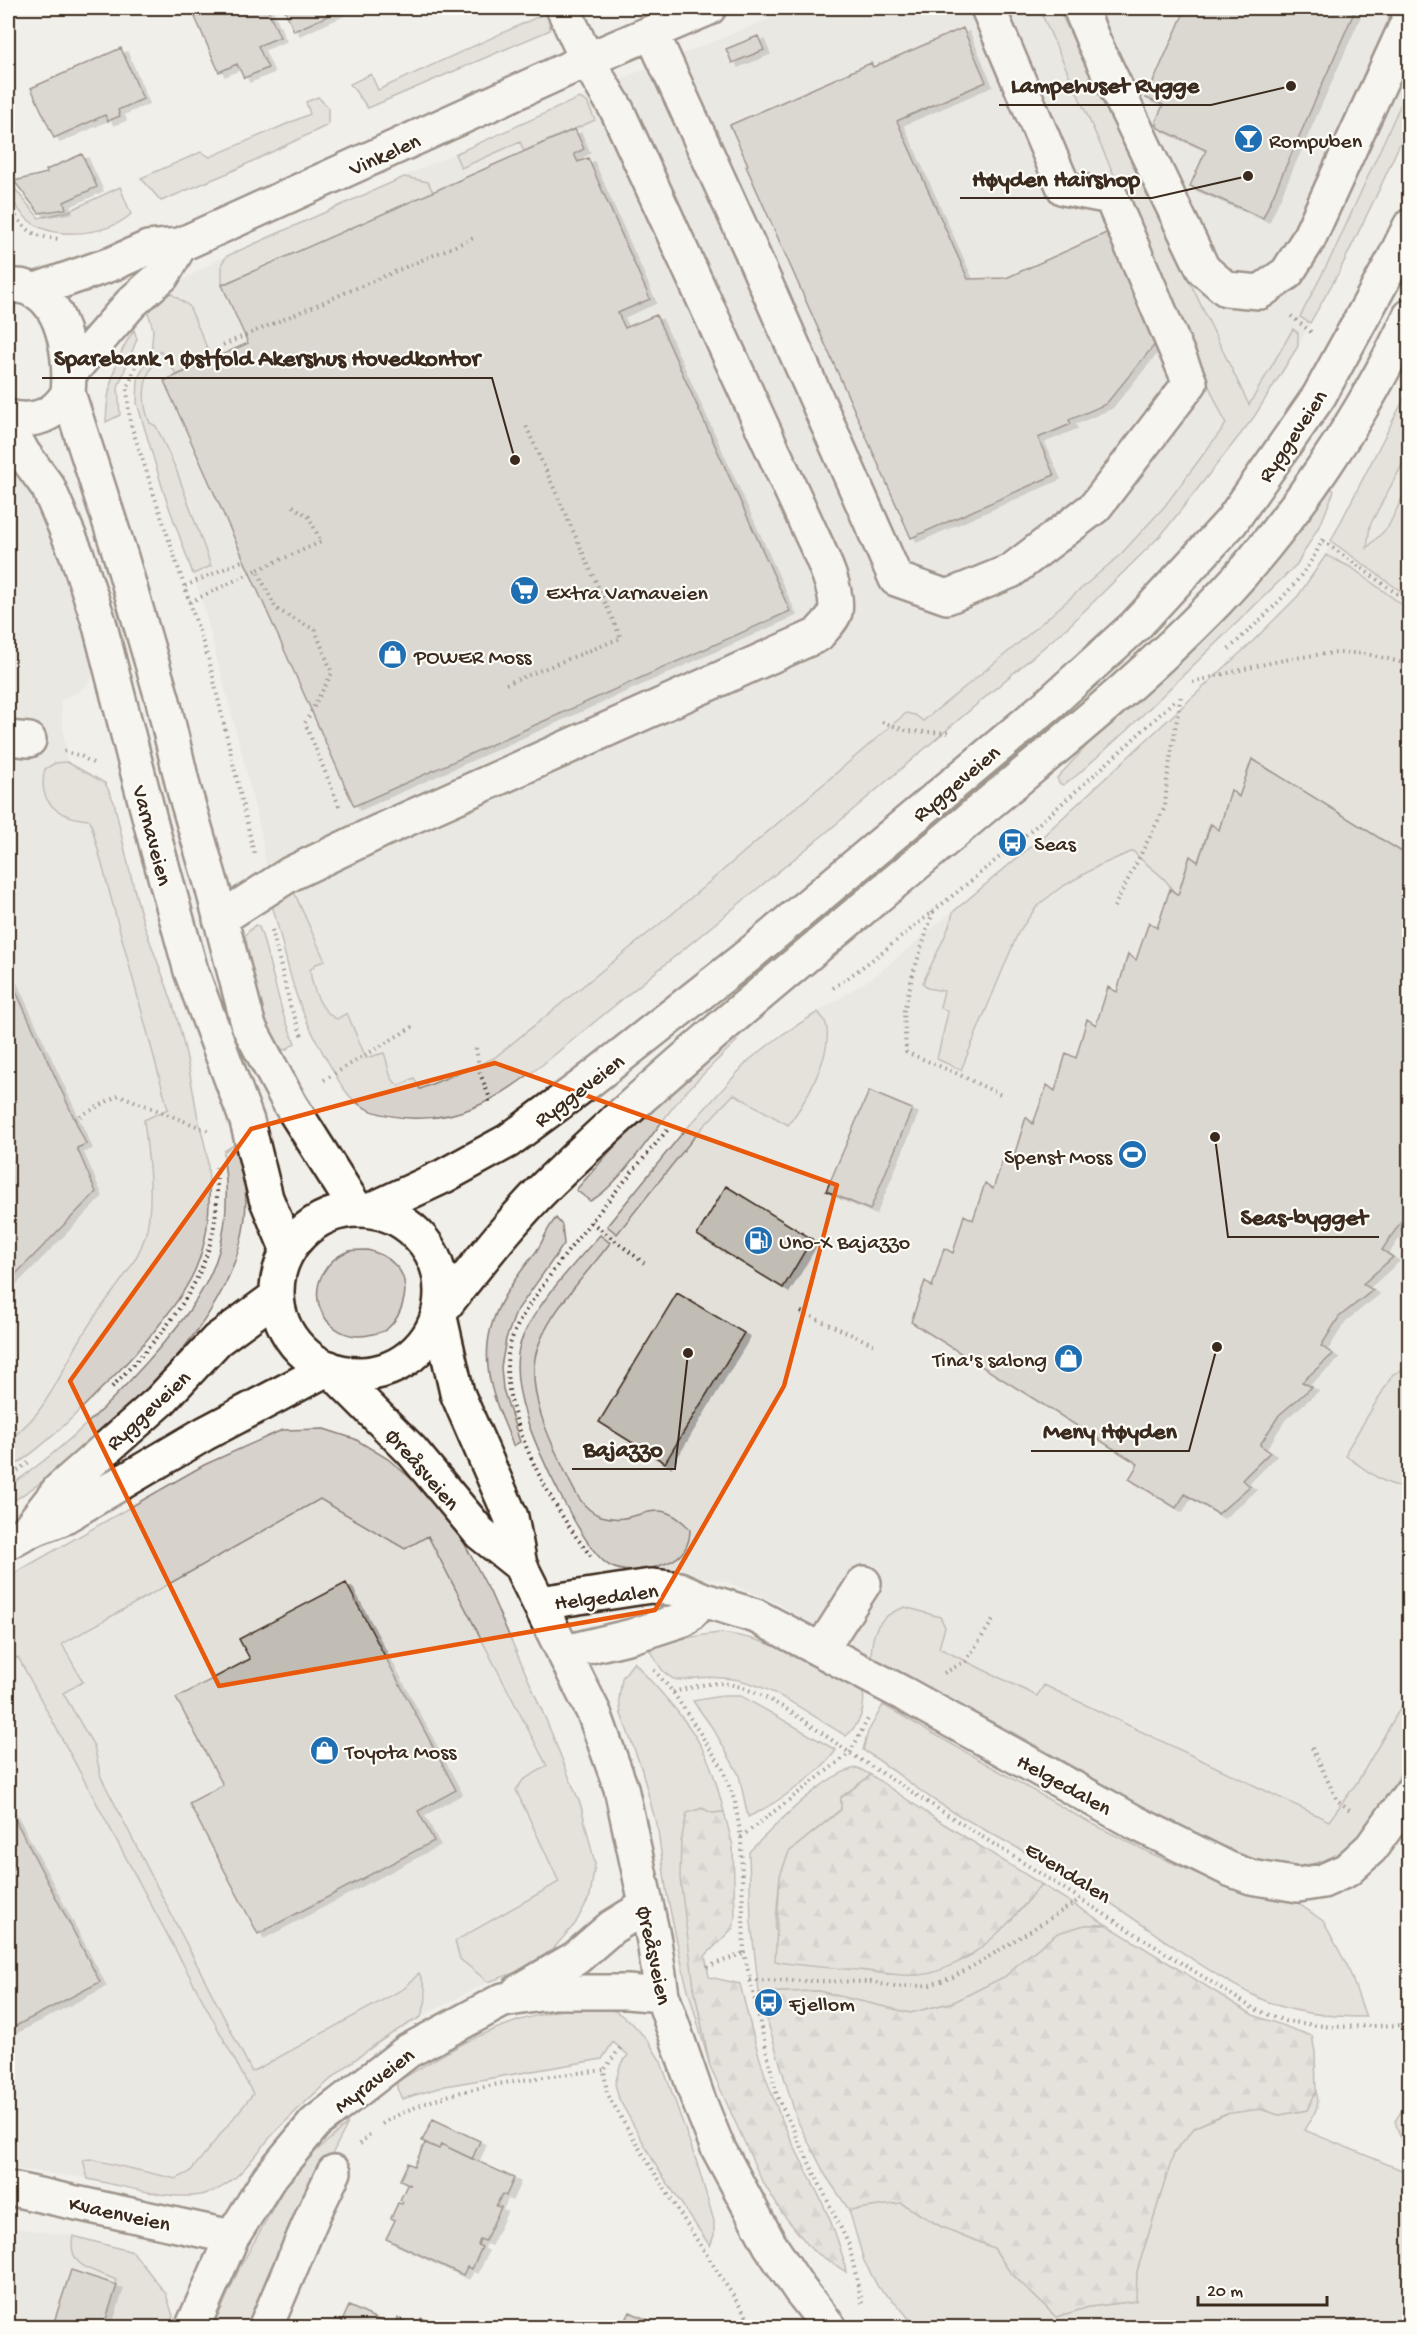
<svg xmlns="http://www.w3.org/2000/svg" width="1417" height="2335" font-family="'Gochi Hand',sans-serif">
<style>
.built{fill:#e3e0da}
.green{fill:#d7d2cc;stroke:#897e75;stroke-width:1.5}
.forest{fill:url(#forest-firs);stroke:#897e75;stroke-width:1.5}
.building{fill:#c1bcb4;stroke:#3b2a1e;stroke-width:1.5;filter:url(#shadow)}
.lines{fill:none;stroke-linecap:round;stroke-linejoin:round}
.minor-casing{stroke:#3b2a1e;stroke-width:38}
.major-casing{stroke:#3b2a1e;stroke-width:38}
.path{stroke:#3b2a1e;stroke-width:4;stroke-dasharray:1.5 4.5;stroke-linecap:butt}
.minor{stroke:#fdfcf7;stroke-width:33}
.major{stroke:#fdfcf7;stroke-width:33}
.marked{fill:none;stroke:#e8590c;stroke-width:4.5;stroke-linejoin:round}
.labels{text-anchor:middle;stroke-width:4.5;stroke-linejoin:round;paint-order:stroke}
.poi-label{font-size:22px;fill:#3b2a1e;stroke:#fdfcf7;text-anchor:start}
.street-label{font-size:22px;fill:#3b2a1e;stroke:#fdfcf7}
.leader{fill:none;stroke:#3b2a1e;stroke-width:2}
.callout-dot{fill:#3b2a1e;stroke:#fdfcf7;stroke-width:2}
.callout-label{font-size:24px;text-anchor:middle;font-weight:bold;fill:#3b2a1e;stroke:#fdfcf7;stroke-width:4.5;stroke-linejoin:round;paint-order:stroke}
</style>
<defs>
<pattern id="forest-firs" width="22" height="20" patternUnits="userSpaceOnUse" patternTransform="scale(1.5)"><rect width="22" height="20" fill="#d7d2cc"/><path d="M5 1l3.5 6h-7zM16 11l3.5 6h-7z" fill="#b9b4af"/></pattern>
<filter id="shadow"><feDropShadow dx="6" dy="4" stdDeviation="0" flood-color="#0004"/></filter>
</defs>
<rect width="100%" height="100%" fill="#f1efea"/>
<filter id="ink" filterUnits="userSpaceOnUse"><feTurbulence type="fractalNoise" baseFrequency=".0167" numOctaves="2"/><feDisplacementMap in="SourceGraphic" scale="12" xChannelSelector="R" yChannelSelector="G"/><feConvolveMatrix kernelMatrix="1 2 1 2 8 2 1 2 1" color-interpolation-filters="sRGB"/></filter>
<g filter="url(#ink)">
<path class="built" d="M797,8H1409V123L1379,190L1339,272L1278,381L1254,417L1162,534L1070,625L884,785L664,967L504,1093L475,1109L437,1118H406L377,1113L362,1107L348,1095L310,1028L296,994L272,905L261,832L239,742L202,601L164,493L137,403L138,378L151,353L152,343L153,329L148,312L166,290L217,260L635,73Z
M1409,452L1410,1755L1396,1782L1358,1836L1342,1851L1325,1861L1301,1866L1130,1800L1012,1732L923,1688L775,1602L727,1582L670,1571H624L609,1565L597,1554L572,1519L526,1418L518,1380V1352L527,1327L541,1305L680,1136L749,1060L783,1034L875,976L1043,836L1253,641L1298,596L1326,555L1331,541L1359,561L1368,543L1370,525Z
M8,461L22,476L33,495L81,606L95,670L89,683L77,693L60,700L67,761L105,783L114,802L143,920L176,1014L189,1059L197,1113L207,1155L209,1207L205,1240L197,1266L186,1287L149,1336L127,1363L71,1419L33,1451L8,1470Z
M324,1429L355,1439L388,1459L490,1592L547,1722L581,1806L595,1864L590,1896L575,1924L552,1950L517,1972L488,1982L399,2028L325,2085L277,2129L234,2180L204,2194L172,2195L79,2177L8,2168V1577L204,1465L282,1430Z
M8,2227L73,2236L133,2252L166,2294L173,2316L169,2327L8,2328Z"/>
<path class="green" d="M1039,8H1058L1249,405L1293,329L1298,333V346L1254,417L1162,534L1070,625L828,831L542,1065C500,1096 465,1121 410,1118C395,1117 375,1115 362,1106C347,1098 339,1081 331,1067C318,1045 306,1022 297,997C287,968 281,935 272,905L294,892L325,961L316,964L310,970C312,987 320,1012 337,1019L347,1013L366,1058L384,1053C390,1067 386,1076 399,1086L414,1078L420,1089L494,1058L672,914L906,713L915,715L923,721L1014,647L1121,554L1164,507L1226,424Z
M548,12L550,30L368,108L350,84L371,74L378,90Z
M1409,86V123L1379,190L1339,272L1310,323L1300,317L1335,249Z
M318,97L328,107V125L228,173L161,201L141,178L201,152L210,157L310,114L306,102Z
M579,98L587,102L595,120L524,151L520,142L461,168L455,154Z
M8,175L15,189L39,218L69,211L120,187L131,214C110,234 62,239 37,226C25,220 11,202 8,189C6,185 8,179 8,175Z
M404,177L428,182L453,233L254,271L222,285V263L227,256Z
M166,290L189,306L212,359L177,375L160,351C157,360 153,364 149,372C142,388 143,407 150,423L156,426L176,469L211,566L193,574L164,493L137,403L138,378L151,353L152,343L153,329L148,312Z
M134,330L137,339L118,387L120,415L106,422C107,389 115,357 134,330Z
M1409,389V452L1370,525L1367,548L1388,527L1409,484V597L1331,541Z
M1328,484L1334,491L1322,521L1297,564L1126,731L1076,776L1063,785L1059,783L1057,778Z
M1326,555L1352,568L1409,610V857L1252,759L1239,797L1231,790L1219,830L1210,824L1198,862L1190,856L1178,895C1169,889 1171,886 1166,881C1156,870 1143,863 1133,851L1098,866L1060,888L1037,906L1018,933L961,1070L937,1059L948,1012L940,1007L944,991L927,988L923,983C931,962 950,932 953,912L1043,836L1253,641L1298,596Z
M67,762L105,783L114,802C123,841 131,882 143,921C153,953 167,983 176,1015C186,1047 191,1080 197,1113C200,1128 205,1142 207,1157C211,1193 211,1231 197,1265C184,1300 137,1353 110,1380C78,1412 46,1446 8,1470V1441C19,1432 31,1422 40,1409C60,1382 72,1350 91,1322C110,1293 139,1265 147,1229C154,1193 148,1156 144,1120L168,1109L90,820C59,818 36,803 45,769L55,763Z
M255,925L259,927L262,935L283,1014L295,1043L286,1050L281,1049C257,1016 254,973 245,935Z
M818,1012C821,1016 825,1020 826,1024C834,1053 805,1103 788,1125L734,1094L700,1130L617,1234L607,1226L680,1136L749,1060L783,1034Z
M732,1035L737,1041C717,1060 696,1080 678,1101C657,1126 617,1189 590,1201L576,1190L635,1123Z
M235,1144C278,1255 184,1358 108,1426C93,1439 79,1454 64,1466C45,1480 26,1492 8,1505V1487C60,1452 105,1409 147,1362C176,1329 207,1294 219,1251C225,1230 227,1206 226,1183C226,1172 223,1162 224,1151Z
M556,1218L562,1225L564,1244L516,1312L506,1339L501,1367L503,1389L520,1442L513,1446C508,1430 500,1415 495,1399C474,1336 498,1300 535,1253C544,1241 546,1229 556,1218Z
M600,1235L610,1243C585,1277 537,1323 534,1366C532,1400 547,1434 561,1463C570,1481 579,1509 601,1516C641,1528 653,1490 690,1529C690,1546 683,1557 667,1563C650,1570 627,1575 610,1566C584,1552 534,1446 526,1416C520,1397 515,1374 518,1354C521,1320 576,1261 600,1235Z
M367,1250C378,1253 387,1256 395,1265C413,1282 404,1315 386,1330C383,1332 378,1333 373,1334C350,1341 326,1329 319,1305C313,1283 326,1259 349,1251C354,1250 361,1250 367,1250Z
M1407,1368L1410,1370V1487C1385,1488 1366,1469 1346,1456L1347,1450L1393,1374Z
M324,1429L355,1439L388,1459L428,1493L455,1526L490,1592L547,1722L581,1806L595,1864L590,1896L575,1924L552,1950L517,1972L488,1982L460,1959L455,1941L559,1882L516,1790L523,1780L547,1766L428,1536L405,1549L320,1499L62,1644L83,1682L63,1693L94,1746L101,1777L252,2072L405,1988L419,1973C428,1992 428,1997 421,2017C368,2044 319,2087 278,2129C254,2153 240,2185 205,2194C176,2202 118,2185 88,2179L83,2160L90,2159L176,2179L190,2172L253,2094L18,1657L8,1662V1577L204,1465L282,1430Z
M905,1607L940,1617L945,1627L939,1648L1037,1696L1044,1685L1329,1821L1358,1781L1409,1693V1755L1396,1782L1358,1836L1342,1851L1325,1861L1301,1866L1273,1865L1230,1856L1012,1732L923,1688L871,1657C872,1630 878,1616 905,1607Z
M719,1633C772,1638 820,1664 863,1693C866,1709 859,1725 846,1736C814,1717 775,1688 739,1680C726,1678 710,1676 697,1678C688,1679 683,1682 674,1679C663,1675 656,1660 650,1651C672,1639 695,1636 719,1633Z
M634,1662C657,1689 684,1715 701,1746C713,1767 718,1790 724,1812L712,1813L694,1987L710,2066L685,1979L667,1895L658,1831L641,1767L621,1714L619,1699L622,1678Z
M721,1696H741L836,1750C820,1774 774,1805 748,1817L739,1775L714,1730L693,1701Z
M883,1705L1083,1819L1150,1853L1235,1890L1292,1899L1323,1921L1348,1967L1366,2017C1332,2017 1290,2013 1259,1998C1201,1970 1149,1927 1095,1893C1044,1860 988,1834 937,1802C911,1785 889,1766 863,1750L868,1732Z
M858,1768L871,1775L841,1797V1809L789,1852L780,1876L775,1930L859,1970L887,1974L930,1973L968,1958L1006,1925L1024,1906L1041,1884L1107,1925H1085L1058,1933L1020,1962L1006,1976L954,2002L910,2013L818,1991L759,1993L751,1922L749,1852C772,1829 826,1771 858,1768Z
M576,2008H601L615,2011L631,2022L649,2042L661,2062L697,2163L714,2221V2235L710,2246L658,2169L619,2099L615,2084L620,2066L628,2055L613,2042L602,2059L445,2086L402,2099L397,2088V2082C458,2045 504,2017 576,2008Z
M1316,2092C1322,2107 1311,2118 1304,2130L1409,2173V2327H916L897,2304L878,2287L864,2261L849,2210L901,2203L940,2226L994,2248L1010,2272L1056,2317L1089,2307L1135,2301L1137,2271L1174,2152L1195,2127L1226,2114L1231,2100L1279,2115L1307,2110Z
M348,2123L324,2170L251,2327L213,2328L240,2267L286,2185L315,2152Z
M73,2236L133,2252L166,2294L173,2316L169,2327H103L117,2286L116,2280C93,2269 67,2269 73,2236Z"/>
<path class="forest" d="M871,1775L936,1819L1041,1884C1013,1921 978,1960 931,1973C908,1979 881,1972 857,1970C829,1967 802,1967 775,1961L780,1876L789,1852L841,1810V1798Z
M702,1808L712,1813L724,1812L733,1846L735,1917L733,1928L705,1956L709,1977L740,1984C752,2033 765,2083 786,2129C807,2176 837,2221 846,2272L812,2250L782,2213L761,2179L710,2066L694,1987L680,1878L681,1841L687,1813Z
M1085,1925H1107L1253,2015L1312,2036L1315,2052L1316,2092L1307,2110L1279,2115L1261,2109L1224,2114L1195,2127L1174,2152L1137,2271L1136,2301L1089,2307L1056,2317L1010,2272L994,2248L940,2226L901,2203L849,2210L826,2176L797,2120L759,1993L818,1991L910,2013L954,2002L1006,1976L1020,1962L1058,1933Z
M1409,2099V2150L1403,2146L1395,2121Z"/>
<path class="building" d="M217,8H267L280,37L258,46L268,68L244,78L237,64L219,72L195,17Z
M284,8H337L339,11L294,31Z
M1186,8H1356L1263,218L1190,186L1206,150L1158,128L1156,121L1163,105L1146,98Z
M963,28L986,82L897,121L968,279L1006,278L1113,230L1161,337L1106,404L1069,420L1071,424L1038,438L1054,475L911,538L746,166L748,165L730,125L871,63L873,67Z
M758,36L764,50L732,63L726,49Z
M121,48L143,99L118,110L120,116L108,121L105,115L54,138L31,88Z
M575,129L584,149L574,154L578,162L588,158L650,299L618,313L625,328L656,315L790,611L354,806L164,381L248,343L222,285Z
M82,154L97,187L64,202L66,209L39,213L14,181L47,173L46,170Z
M1252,759L1410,857V1213L1402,1220L1382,1250L1393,1257L1363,1284L1373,1290L1339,1317L1321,1346L1333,1354L1302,1382L1312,1387L1279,1415L1260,1445L1270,1452L1242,1480L1250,1486L1218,1514L1185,1494L1176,1508L1129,1479L1138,1464L911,1322L925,1281L932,1287L944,1248L953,1253L964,1215L973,1220L985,1183L993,1189L1006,1150L1014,1156L1026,1117L1033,1124L1047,1085L1055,1091L1066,1053L1076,1058L1087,1019L1096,1025L1108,987L1117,992L1128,954L1136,960L1149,922L1157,928L1170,889L1178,895L1190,856L1198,862L1211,824L1219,830L1231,790L1239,797Z
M8,974L86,1144L77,1148L96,1192L8,1282Z
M869,1091L912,1109L870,1210L826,1191Z
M726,1186L812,1239L783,1288L697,1235Z
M677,1293L744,1333L665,1463L599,1422Z
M346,1583L456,1790L418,1811L434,1841L258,1934L189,1803L223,1785L176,1698L250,1659L239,1639Z
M8,1806L100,1982L8,2030Z
M433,2119L480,2141L472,2159L441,2144L439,2149L422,2141Z
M425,2143L439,2149L441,2144L514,2178L506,2196L502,2194L496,2206L501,2207L485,2241L480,2239L478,2245L482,2247L472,2269L467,2267L463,2275L386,2239L395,2220L391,2218L398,2203L402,2204L403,2202L400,2200L407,2185H411L400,2180L408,2163L414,2166Z
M71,2270L117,2285L103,2328H52Z
M349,2306L394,2327L398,2318L417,2327L421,2318L442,2328H339Z
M630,2312L659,2325L657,2328H622Z"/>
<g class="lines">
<defs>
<path id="minor" d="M1080,8L1094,42L1203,269L1226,289L1260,292L1287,273L1308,240L1410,17
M652,33L749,246L896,579L947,597L1011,571L1095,507L1190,383L1111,197L1064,188L988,8
M8,286C62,280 72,354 68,393L121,557L163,701L184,790L212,886L249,1027L290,1104L357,1210
M33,291L114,263L148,248L180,245L587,60L709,8
M70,373L132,302L163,275L180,245
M8,417C33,423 54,417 68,393
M8,426L23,453L48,487L77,555L99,622L158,851L191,971L247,1121L266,1198L288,1251
M8,738L29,740
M220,919L290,874L380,831L818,635C822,629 833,620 835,612C840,590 817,547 808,527L617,110L587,60L563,8
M439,1313L457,1393L511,1517L520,1565L594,1713L621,1788L654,1941L662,1995L697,2096L718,2148L770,2245L800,2290L830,2328
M329,1368L412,1451L480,1533L520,1565
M540,1603L651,1586L679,1589L704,1600L756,1616L904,1694L1136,1823L1229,1869L1251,1877L1298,1885L1323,1881L1347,1870L1371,1848L1410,1794
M821,1650L864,1583
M565,1652L632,1636L684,1619L704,1600
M518,1992L576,1958L612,1927L646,1906
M8,2190L12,2189L232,2237
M192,2328L232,2237L269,2178L315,2123L408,2051L503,2000L553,1992H627L662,1995
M265,2328L314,2213L334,2172"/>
<path id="major" d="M371,1210L444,1176L508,1141L585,1084L744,959L1050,703L1136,625L1231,522L1319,396L1393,261L1410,226
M277 1292a82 82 0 1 1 164 0a82 82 0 1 1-164 0Z
M439,1313C474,1269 508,1224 548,1184C678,1058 820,945 958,829C1046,755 1137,684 1217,601C1292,522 1364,415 1410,316
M27,1531L59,1490L160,1401L217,1340L277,1296
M8,1542L26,1532L60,1519L204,1434L329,1368"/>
</defs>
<use href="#minor" class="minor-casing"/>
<use href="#major" class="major-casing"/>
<path class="path" d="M8,207C28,230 28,236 60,239
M1291,316L1311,332
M223,345L476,237
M140,356L127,389L130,422L210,664L254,853
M293,506L309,517L321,542L257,570L276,609L315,630L332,673L305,723L340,808
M1323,541L1410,603
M185,586L244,560
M190,602L257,570
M1229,649C1264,616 1305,582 1324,536
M1193,682C1242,670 1315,648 1365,654C1380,656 1395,661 1410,665
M506,684L621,638L526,426
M882,722L908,731L952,733
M64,751L81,756L96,765
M1114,907L1165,807L1167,779L1181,695
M933,912L913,974L904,1011L906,1052L958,1074L1003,1096
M272,930L290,1005L303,1039
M833,988C876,959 915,925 956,893C1032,831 1105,767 1176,699
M476,1048L480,1073L489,1096V1105
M324,1080L414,1026
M75,1119L119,1095L209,1131
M591,1222L644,1263
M801,1312L875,1345
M112,1387C176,1320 225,1265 216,1167
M8,1478L29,1462
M591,1556C554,1512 499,1413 508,1354C513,1324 534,1298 551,1274C588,1223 629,1176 669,1128
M654,1670L673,1692L722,1767L735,1802L741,1837L744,1953L777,2096L849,2245L862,2303
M944,1673L966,1661L995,1617
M673,1692C691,1688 710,1681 728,1684C768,1691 817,1730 850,1753L1254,2009L1285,2021L1332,2027L1410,2025
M1312,1748L1337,1800L1350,1810
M741,1837L850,1753L868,1719
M707,1967L744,1953
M750,1980L871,1982L895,1987L930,1985L953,1977L982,1961L1081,1899
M620,2048L604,2070L607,2093L624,2123L679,2212L754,2328
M382,2124C442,2086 535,2078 604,2070
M360,2144L372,2132"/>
<use href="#minor" class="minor"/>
<use href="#major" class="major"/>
</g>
</g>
<path d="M0 0H1417V2335H0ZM495,1063L837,1185L784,1386L655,1610L219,1686L70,1381L251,1129Z" fill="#f1efea" fill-opacity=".55" fill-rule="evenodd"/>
<path class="marked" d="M495,1063L837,1185L784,1386L655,1610L219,1686L70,1381L251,1129Z"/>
<defs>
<symbol id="bar-disc" viewBox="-11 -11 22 22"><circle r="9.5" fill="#1f6fb2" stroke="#fdfcf7"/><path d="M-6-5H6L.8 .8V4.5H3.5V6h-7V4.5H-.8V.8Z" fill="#fff"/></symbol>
<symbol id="supermarket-disc" viewBox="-11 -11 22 22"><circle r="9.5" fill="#1f6fb2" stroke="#fdfcf7"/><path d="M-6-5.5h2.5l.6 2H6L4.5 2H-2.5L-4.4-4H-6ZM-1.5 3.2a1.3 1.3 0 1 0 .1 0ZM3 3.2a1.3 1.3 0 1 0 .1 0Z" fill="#fff"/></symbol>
<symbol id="shop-disc" viewBox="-11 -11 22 22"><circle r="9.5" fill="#1f6fb2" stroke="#fdfcf7"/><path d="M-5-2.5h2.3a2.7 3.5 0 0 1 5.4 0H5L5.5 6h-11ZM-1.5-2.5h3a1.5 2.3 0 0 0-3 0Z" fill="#fff"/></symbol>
<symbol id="bus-disc" viewBox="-11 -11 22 22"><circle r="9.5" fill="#1f6fb2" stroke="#fdfcf7"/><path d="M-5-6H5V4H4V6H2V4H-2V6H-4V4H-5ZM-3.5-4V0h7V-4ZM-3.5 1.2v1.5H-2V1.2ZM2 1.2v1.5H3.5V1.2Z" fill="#fff"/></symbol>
<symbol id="stadium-disc" viewBox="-11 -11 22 22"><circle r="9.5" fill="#1f6fb2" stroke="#fdfcf7"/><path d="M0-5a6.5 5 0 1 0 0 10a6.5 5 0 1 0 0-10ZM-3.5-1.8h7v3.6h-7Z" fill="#fff"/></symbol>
<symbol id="fuel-disc" viewBox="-11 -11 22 22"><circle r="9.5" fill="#1f6fb2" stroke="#fdfcf7"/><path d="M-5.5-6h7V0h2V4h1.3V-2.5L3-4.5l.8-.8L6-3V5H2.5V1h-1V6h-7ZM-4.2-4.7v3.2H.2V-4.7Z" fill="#fff"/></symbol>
</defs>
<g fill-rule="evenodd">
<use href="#bar-disc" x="1232" y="122" width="33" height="33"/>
<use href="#supermarket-disc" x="508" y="574" width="33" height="33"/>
<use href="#shop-disc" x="376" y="638" width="33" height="33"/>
<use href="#bus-disc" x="996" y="826" width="33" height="33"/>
<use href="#stadium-disc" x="1116" y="1138" width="33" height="33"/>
<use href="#fuel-disc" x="742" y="1224" width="33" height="33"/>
<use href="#shop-disc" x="1052" y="1342" width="33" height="33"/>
<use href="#shop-disc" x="308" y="1734" width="33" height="33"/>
<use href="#bus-disc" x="752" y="1986" width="33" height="33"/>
</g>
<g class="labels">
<g class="poi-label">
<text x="1269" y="147">Rompuben</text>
<text x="546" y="599">Extra Varnaveien</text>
<text x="414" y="663">POWER Moss</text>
<text x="1034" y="850">Seas</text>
<text x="1112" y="1163" text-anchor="end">Spenst Moss</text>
<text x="779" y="1248">Uno-X Bajazzo</text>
<text x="1047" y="1366" text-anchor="end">Tina's salong</text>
<text x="345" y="1758">Toyota Moss</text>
<text x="789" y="2010">Fjellom</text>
</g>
<g class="street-label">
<text transform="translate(384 153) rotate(-24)" y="8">Vinkelen</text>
<text transform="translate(1291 435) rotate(-56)" y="8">Ryggeveien</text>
<text transform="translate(955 782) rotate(-40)" y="8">Ryggeveien</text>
<text transform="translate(154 835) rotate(75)" y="8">Varnaveien</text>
<text transform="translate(578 1089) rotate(-37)" y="8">Ryggeveien</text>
<text transform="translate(147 1409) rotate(-43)" y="8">Ryggeveien</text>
<text transform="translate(424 1468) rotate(49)" y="8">Øreåsveien</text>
<text transform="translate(606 1595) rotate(-7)" y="8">Helgedalen</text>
<text transform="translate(1065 1783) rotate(29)" y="8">Helgedalen</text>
<text transform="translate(1069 1871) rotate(32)" y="8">Evendalen</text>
<text transform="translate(656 1955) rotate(78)" y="8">Øreåsveien</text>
<text transform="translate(373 2079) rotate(-37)" y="8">Myraveien</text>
<text transform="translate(120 2212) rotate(12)" y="8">Kvaenveien</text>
</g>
</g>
<path class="leader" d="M1291 86L1211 105H999M1248 176L1152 198H960M515 460L492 378H42M1215 1137L1228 1237H1379M1217 1347L1189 1451H1031M688 1353L675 1469H572"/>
<g class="callout-dot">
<circle cx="1291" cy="86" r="6"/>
<circle cx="1248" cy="176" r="6"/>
<circle cx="515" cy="460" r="6"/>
<circle cx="1215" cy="1137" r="6"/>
<circle cx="1217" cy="1347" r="6"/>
<circle cx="688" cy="1353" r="6"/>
</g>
<g class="callout-label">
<text x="1105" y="92">Lampehuset Rygge</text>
<text x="1056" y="186">Høyden Hairshop</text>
<text x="267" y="365">Sparebank 1 Østfold Akershus Hovedkontor</text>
<text x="1304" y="1224">Seas-bygget</text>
<text x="1110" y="1438">Meny Høyden</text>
<text x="623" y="1456">Bajazzo</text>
</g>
<rect width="1417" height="2335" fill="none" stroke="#fdfcf7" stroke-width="30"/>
<rect x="15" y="15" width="1387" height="2305" fill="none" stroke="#3b2a1e" stroke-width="2" filter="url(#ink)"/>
<path d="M1198 2296v9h129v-9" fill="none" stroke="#3b2a1e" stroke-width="3"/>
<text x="1207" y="2296" font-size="18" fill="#3b2a1e" stroke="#fdfcf7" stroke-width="4.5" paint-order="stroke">20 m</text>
</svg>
